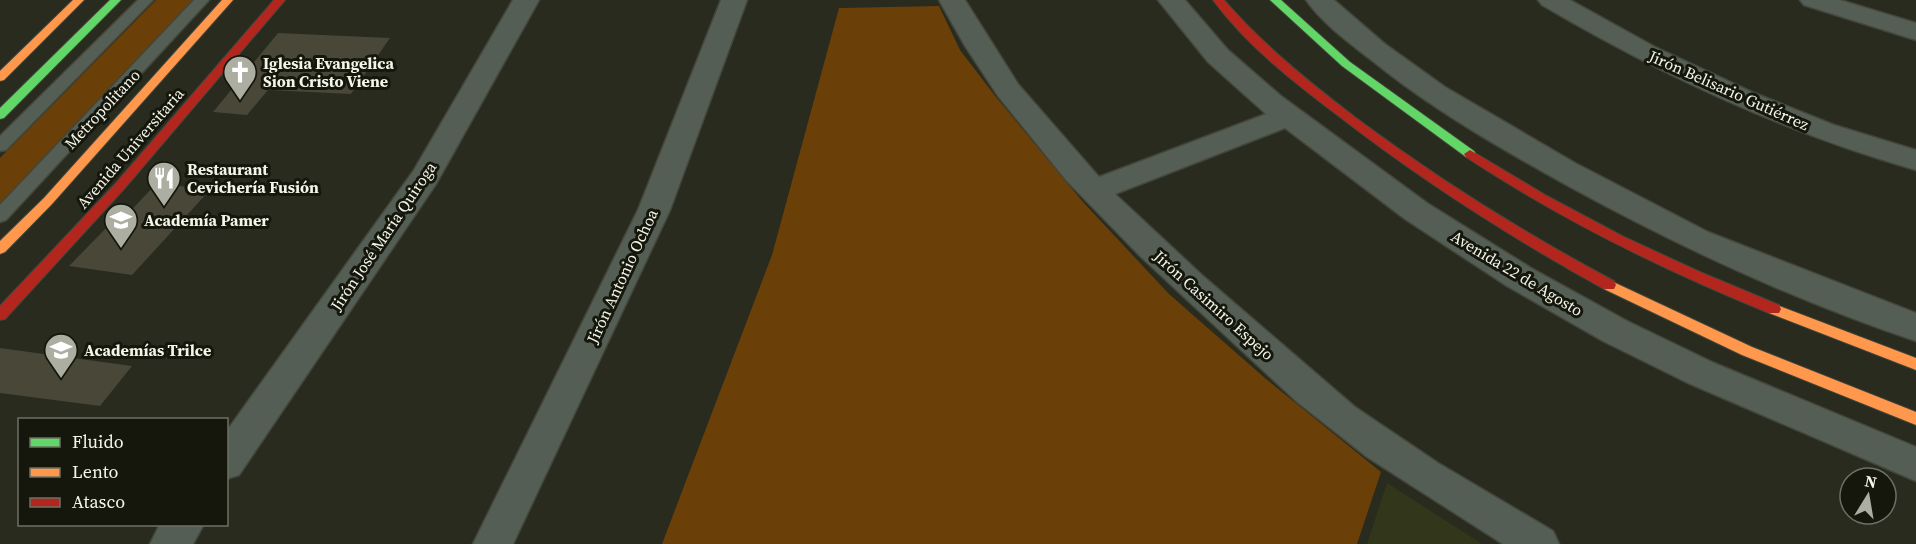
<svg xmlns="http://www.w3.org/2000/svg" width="1916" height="544" font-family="'Source Serif 4',serif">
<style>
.built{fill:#32371b}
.green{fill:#6b3f08}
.building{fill:#484738}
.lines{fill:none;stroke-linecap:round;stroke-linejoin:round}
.lane-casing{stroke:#43463b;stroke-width:3}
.street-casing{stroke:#43463b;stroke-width:3}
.fast-casing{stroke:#43463b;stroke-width:2}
.slow-casing{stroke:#43463b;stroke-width:2}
.jam-casing{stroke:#43463b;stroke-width:2}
.lane{fill:#555e54;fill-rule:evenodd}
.street{fill:#555e54;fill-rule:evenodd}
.fast{fill:#63d668;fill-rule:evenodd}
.slow{fill:#ff974d;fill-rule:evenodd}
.jam{fill:#b3261e;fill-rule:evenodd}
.labels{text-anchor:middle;stroke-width:6;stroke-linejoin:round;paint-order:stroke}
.poi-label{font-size:16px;font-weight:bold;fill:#f2f5e7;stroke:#15170d;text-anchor:start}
.street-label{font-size:16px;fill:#f2f5e7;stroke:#15170d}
</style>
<rect width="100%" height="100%" fill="#282b1e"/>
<path class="built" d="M1387,483L1482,544H1367Z"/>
<path class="green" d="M156,0H194L0,207V158Z
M939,6L960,50L996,97L1083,202L1169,294L1266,379L1381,472L1357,544H662L772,255L839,8Z"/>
<path class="building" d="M278,33L390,38L351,94L268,90L247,115L213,112Z
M157,183L210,190L132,275L69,266L111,223L118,224Z
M0,348L132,366L100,406L0,393Z"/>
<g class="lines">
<defs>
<path id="lane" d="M138,0H153L6,150L0,151V136Z
M194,0H209L6,220L0,222V205Z"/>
<path id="street" d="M513,0H539L436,184L239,475L226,479V432L414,170Z
M721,0H747L670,210L513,544H473L638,210Z
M939,0H965L1018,84L1099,177L1266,114L1208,62L1158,0H1185L1228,50L1281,96L1427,203L1531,268L1627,321L1714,363L1916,447V481L1688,383L1603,341L1507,286L1405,219L1285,128L1115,194L1203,276L1355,407L1438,463L1553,531L1559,544H1503L1367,457L1296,401L1141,257L1066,180L998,96L965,46Z
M1306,0H1334L1385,44L1445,87L1575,163L1708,232L1916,313V341C1796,301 1682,248 1572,188C1507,152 1442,115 1384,70C1358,49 1325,27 1306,0Z
M1538,0H1570L1655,47L1754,93L1834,125L1916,150V170C1783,132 1661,75 1542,5Z
M1800,0H1840L1916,23V40L1804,5Z
M160,524H204L193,544H150Z"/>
<path id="fast" d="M110,0H121L4,118L0,119V108Z
M1270,0H1281L1350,62L1474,151L1476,154L1474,157H1466L1342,66Z"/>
<path id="slow" d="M73,0H84L4,80L0,81V71Z
M222,0H233L52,204L5,252L0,254V241L44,198Z
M1609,280L1752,347L1916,412V425L1742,355L1604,289L1602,285L1604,281Z
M1774,304L1916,358V370L1769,313L1767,309L1769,305Z"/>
<path id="jam" d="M274,0H285L124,189L5,319L0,320V306L116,183Z
M1213,0H1224C1263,45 1309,82 1356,118C1438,179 1524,233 1614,281L1616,285L1614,289H1604C1512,238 1424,182 1340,117C1295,83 1247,46 1213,0Z
M1470,150L1547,196L1622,236L1700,272L1779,305L1781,309L1779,313H1769C1663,270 1562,220 1466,157L1464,154Z"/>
</defs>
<use href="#lane" class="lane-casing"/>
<use href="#street" class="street-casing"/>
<use href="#fast" class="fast-casing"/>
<use href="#slow" class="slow-casing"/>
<use href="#jam" class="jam-casing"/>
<use href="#lane" class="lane"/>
<use href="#street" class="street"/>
<use href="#fast" class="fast"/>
<use href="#slow" class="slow"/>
<use href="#jam" class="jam"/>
</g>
<defs>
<symbol id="church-pin" viewBox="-11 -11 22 30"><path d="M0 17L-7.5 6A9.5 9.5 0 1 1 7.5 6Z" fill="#abaea1" stroke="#15170d"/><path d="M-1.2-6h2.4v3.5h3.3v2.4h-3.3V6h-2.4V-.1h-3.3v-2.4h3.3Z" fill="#fff"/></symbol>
<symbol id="restaurant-pin" viewBox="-11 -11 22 30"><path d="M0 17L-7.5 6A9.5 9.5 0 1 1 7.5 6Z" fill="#abaea1" stroke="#15170d"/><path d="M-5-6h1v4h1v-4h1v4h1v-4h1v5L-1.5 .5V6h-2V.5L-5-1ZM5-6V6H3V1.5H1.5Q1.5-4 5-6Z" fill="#fff"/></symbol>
<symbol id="school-pin" viewBox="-11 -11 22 30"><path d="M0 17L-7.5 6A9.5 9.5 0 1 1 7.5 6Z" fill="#abaea1" stroke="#15170d"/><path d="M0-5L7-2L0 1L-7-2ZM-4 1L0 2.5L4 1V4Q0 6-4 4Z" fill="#fff"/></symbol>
</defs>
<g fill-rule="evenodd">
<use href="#church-pin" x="221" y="53" width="38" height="52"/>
<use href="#restaurant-pin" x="145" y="159" width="38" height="52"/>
<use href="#school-pin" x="102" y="201" width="38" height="52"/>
<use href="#school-pin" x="42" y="331" width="38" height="52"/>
</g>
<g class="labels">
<g class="poi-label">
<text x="263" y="69">Iglesia Evangelica<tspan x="263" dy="18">Sion Cristo Viene</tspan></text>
<text x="187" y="175">Restaurant<tspan x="187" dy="18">Cevichería Fusión</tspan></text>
<text x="144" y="226">Academía Pamer</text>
<text x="84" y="356">Academías Trilce</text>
</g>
<g class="street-label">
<text transform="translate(1729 90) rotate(24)" y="6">Jirón Belisario Gutiérrez</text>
<text transform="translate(102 109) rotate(-47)" y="6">Metropolitano</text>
<text transform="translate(130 148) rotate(-49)" y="6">Avenida Universitaria</text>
<text transform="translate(383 236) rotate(-56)" y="6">Jirón José María Quiroga</text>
<text transform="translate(1517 273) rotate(31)" y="6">Avenida 22 de Agosto</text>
<text transform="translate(622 276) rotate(-65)" y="6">Jirón Antonio Ochoa</text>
<text transform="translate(1214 305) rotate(42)" y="6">Jirón Casimiro Espejo</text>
</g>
</g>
<rect x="18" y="418" width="210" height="108" fill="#15170d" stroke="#6d7064" stroke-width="1.5"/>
<rect x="30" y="438" width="30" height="9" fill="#63d668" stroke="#6d7064" stroke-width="1.5"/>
<text x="72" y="448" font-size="18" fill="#f2f5e7">Fluido</text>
<rect x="30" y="468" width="30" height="9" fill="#ff974d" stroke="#6d7064" stroke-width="1.5"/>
<text x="72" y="478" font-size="18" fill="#f2f5e7">Lento</text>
<rect x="30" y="498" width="30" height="9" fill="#b3261e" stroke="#6d7064" stroke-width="1.5"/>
<text x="72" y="508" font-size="18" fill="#f2f5e7">Atasco</text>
<g transform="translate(1868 496) rotate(11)"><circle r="28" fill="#15170d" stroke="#6d7064" stroke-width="1.5"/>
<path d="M0-4.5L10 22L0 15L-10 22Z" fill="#abaea1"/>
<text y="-9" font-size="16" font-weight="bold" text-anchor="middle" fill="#f2f5e7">N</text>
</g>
</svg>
